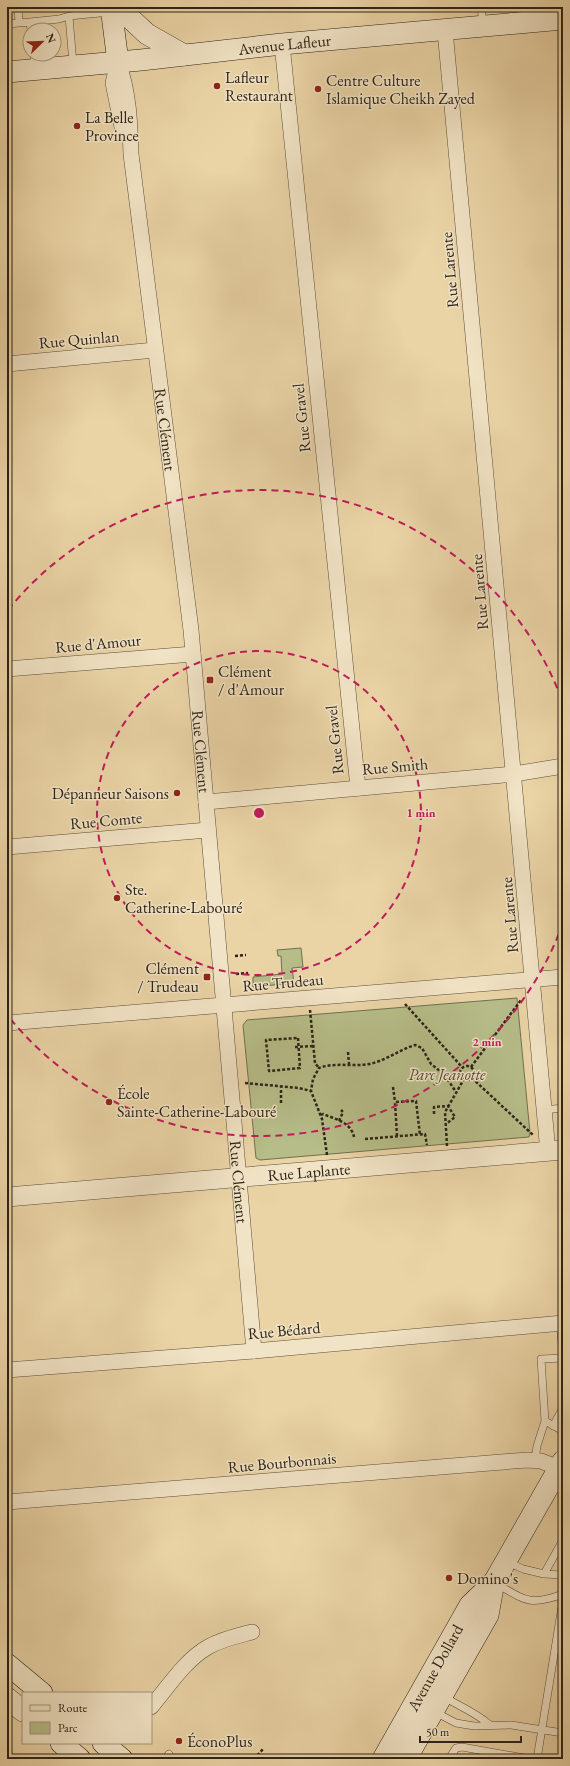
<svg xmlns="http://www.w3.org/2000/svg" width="570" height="1766" font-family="'EB Garamond',serif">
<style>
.green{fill:#b6bd88;stroke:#717050}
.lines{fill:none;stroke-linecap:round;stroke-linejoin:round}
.service-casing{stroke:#5c4e3b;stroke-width:8}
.minor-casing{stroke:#5c4e3b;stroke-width:16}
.tertiary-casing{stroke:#5c4e3b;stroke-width:20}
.secondary-casing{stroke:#2c2217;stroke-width:22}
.path{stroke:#2c2217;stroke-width:2.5;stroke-dasharray:3 2;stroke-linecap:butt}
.service{stroke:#f1e3c5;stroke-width:7}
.minor{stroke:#f1e3c5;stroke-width:15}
.tertiary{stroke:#f1e3c5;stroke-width:19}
.secondary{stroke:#f1e3c5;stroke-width:21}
.ring{fill:none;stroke:#c2185b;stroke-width:2;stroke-dasharray:7 5}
.poi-dot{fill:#8f2418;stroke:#f1e3c5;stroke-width:1.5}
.labels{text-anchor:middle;stroke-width:3;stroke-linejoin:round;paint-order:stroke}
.street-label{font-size:16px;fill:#2c2217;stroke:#f1e3c5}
.poi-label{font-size:16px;fill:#2c2217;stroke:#f1e3c5;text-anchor:start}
.park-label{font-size:16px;font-style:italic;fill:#4e4933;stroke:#f1e3c5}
.centre{fill:#c2185b;stroke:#f1e3c5;stroke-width:2}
.ring-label{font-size:12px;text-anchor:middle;font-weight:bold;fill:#c2185b;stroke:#f1e3c5;stroke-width:3;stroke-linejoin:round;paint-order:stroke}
</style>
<rect width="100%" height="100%" fill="#ead4a6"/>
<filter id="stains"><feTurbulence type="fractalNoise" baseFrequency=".005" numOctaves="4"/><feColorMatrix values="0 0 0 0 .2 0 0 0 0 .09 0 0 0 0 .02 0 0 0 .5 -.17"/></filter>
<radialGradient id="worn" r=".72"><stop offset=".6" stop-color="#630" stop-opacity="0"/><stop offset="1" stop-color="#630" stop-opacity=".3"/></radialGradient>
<path class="green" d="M301,948L303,967L292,968L294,983L253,987V977L282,974L281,956H278L277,950Z
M517,998L530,1133L529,1137L260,1160L256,1158L243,1025L247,1020Z"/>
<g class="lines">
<defs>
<path id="service" d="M18,7L19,23
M77,7L78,15
M481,7L483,24
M30,22L59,19L69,16
M7,24L30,22L31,30
M34,54L35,67
M73,64L69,16L110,12
M544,1110L563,1108
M560,1323L563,1354
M545,1421L563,1431
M553,1426L563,1408
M535,1460L537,1446L545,1421L541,1359L563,1358
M552,1485L563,1491
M508,1562L523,1569L544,1574L563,1540
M544,1574L563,1575
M497,1584C526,1601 530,1606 563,1594
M444,1697C461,1707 475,1712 490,1725
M435,1712L456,1723L474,1726L511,1725L563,1733
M165,1759L169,1754
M449,1759L456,1748L462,1747L530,1759
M537,1759L562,1606L561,1594"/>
<g id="minor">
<path d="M445,30L548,1152"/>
<path d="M282,44L358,788"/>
<path id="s1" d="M118,62C129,92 130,123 131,154L191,630L254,1351"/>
<path d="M118,62L113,83L123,132"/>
<path d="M7,364L155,350"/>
<path d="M7,669L193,654"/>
<path d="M206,802L514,774L563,766"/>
<path d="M7,847L208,830"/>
<path d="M7,1023L563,977"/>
<path d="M7,1370L254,1351L563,1323"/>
<path d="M7,1502L527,1460L541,1461L559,1468"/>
<path d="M151,1707C168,1687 185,1660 208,1647C222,1639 237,1636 252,1632"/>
</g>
<g id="tertiary">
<path id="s2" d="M7,1197L563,1150"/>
</g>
<g id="secondary">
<path d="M111,7L118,62"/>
<path d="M118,7L147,34L184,55"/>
<path id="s3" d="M7,72L141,60L282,44L563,19"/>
<path d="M7,1664L42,1693"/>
<path d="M7,1698L23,1711"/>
<path d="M61,1743L80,1759"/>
<path d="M103,1743L122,1759"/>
<path id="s4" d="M383,1759L470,1605L494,1582L563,1461"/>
<path d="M406,1759L488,1615L494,1582"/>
</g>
</defs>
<use href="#service" class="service-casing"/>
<use href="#minor" class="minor-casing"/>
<use href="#tertiary" class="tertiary-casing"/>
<use href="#secondary" class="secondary-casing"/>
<path class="path" d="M235,956L246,955
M236,974L248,973
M405,1004L462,1067
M310,1010L315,1063L319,1068
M298,1038L300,1068L269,1071L266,1040Z
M295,1047L313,1046
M348,1052L349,1064
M460 1073a7 7 0 1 1 14 0a7 7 0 1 1-14 0Z
M471,1067L521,1000
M472,1078L533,1135
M245,1083L299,1088L311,1091
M393,1087L395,1102
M281,1103V1086
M434,1114V1107L448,1106L455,1117L446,1124
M321,1115L323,1114C335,1119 351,1122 354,1137
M339,1121L343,1112L341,1110
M397,1136L395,1102L416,1101L420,1135
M365,1139L425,1134L427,1145
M447,1146L445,1112L464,1079
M327,1155L322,1119L311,1091L313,1079L319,1068C335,1062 352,1067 369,1064C385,1061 399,1050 415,1045L422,1048L431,1064L444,1074L456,1092
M254,1759L264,1748"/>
<use href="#service" class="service"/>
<use href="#minor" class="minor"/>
<use href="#tertiary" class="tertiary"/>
<use href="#secondary" class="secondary"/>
</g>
<g class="ring">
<circle cx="259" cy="813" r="162"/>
<path d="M563 923A323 323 0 0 1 8 1016M8 610A323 323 0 0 1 563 703"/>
</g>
<g class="poi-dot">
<circle cx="217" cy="86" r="4"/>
<circle cx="318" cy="89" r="4"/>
<circle cx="77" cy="126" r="4"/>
<rect x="206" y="676" width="8" height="8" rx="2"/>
<circle cx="177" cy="793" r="4"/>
<circle cx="117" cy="898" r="4"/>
<rect x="203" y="973" width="8" height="8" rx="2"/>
<circle cx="109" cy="1102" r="4"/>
<circle cx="449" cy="1578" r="4"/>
<circle cx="179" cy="1741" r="4"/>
</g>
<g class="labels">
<g class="street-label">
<text dy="6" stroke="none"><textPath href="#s3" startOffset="279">Avenue Lafleur</textPath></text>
<text transform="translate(449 270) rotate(-95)" y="6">Rue Larente</text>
<text transform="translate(79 339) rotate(-5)" y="6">Rue Quinlan</text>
<text transform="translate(301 418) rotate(-96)" y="6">Rue Gravel</text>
<text dy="6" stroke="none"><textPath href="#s1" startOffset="371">Rue Clément</textPath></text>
<text transform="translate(479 592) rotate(-95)" y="6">Rue Larente</text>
<text transform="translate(98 643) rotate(-5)" y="6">Rue d'Amour</text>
<text transform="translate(334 740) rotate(-96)" y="6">Rue Gravel</text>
<text dy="6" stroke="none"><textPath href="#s1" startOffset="695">Rue Clément</textPath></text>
<text transform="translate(395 766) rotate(-5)" y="6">Rue Smith</text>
<text transform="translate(106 820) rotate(-5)" y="6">Rue Comte</text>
<text transform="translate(509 915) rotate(-95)" y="6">Rue Larente</text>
<text transform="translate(283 982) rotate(-5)" y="6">Rue Trudeau</text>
<text dy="6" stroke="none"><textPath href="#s2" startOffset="303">Rue Laplante</textPath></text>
<text dy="6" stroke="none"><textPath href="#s1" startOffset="1127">Rue Clément</textPath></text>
<text transform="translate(284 1330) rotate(-5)" y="6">Rue Bédard</text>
<text transform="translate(282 1462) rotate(-5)" y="6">Rue Bourbonnais</text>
<text dy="6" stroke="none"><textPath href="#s4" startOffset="105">Avenue Dollard</textPath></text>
</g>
<g class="poi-label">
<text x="225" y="83">Lafleur<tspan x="225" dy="18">Restaurant</tspan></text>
<text x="326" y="86">Centre Culture<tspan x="326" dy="18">Islamique Cheikh Zayed</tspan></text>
<text x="85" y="123">La Belle<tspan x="85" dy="18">Province</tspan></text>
<text x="218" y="677">Clément<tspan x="218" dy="18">/ d'Amour</tspan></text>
<text x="169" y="799" text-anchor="end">Dépanneur Saisons</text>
<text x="125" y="895">Ste.<tspan x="125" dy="18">Catherine-Labouré</tspan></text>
<text x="199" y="974" text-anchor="end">Clément<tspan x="199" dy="18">/ Trudeau</tspan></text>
<text x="117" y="1099">École<tspan x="117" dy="18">Sainte-Catherine-Labouré</tspan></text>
<text x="457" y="1584">Domino's</text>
<text x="187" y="1747">ÉconoPlus</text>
</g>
<g class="park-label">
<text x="447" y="1080">Parc Jeanotte</text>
</g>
</g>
<circle cx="259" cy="813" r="6" class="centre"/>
<g class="ring-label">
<text x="421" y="817">1 min</text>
<text x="487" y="1046">2 min</text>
</g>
<rect width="570" height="1766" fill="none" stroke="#ead4a6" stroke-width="24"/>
<rect x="8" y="8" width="554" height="1750" fill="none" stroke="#2c2217" stroke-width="2"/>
<rect x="12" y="12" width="546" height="1742" fill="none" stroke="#2c2217"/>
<rect x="22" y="1692" width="130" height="52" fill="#f1e3c5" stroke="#a2967f"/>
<rect x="30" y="1705" width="20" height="6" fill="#f1e3c5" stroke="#a2967f"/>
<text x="58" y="1712" font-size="12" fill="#2c2217">Route</text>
<rect x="30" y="1722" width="20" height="12" fill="#b6bd88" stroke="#a2967f"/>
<text x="58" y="1732" font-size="12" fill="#2c2217">Parc</text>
<g transform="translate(42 42) rotate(67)"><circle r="19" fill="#f1e3c5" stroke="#a2967f"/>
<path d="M0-3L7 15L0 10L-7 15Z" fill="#8f2418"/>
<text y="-6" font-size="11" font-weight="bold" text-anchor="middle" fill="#2c2217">N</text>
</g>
<path d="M420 1736v6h101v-6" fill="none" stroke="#2c2217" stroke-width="2"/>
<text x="426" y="1736" font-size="12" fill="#2c2217" stroke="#f1e3c5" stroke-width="3" paint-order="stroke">50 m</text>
<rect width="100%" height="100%" filter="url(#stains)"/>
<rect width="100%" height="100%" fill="url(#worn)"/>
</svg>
